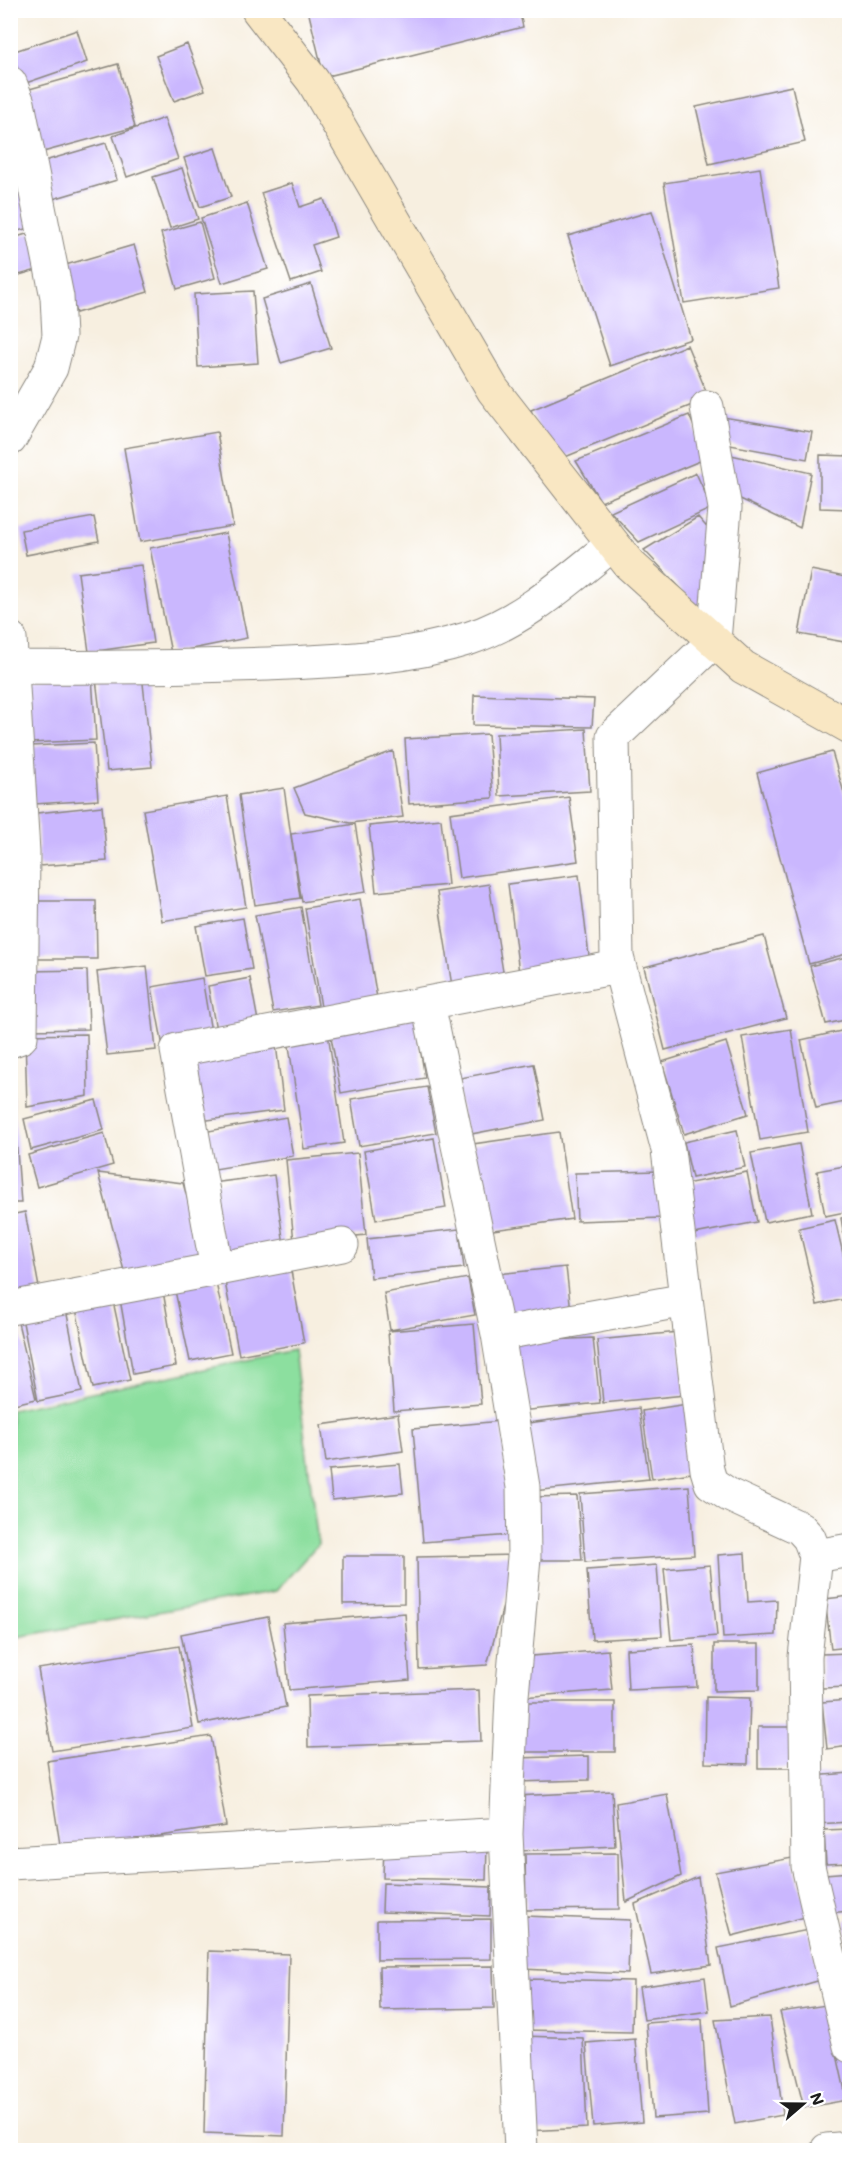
<svg xmlns="http://www.w3.org/2000/svg" width="860" height="2161" font-family="Mali,sans-serif">
<style>
.green{fill:#8cdf9f;stroke:#547e5e;stroke-width:1.5}
.building{fill:#cab7fe}
.lines{fill:none;stroke-linecap:round;stroke-linejoin:round}
.street-casing{stroke:#8a867e;stroke-width:35}
.secondary-casing{stroke:#8a867e;stroke-width:35}
.street{stroke:#fff;stroke-width:33}
.secondary{stroke:#f9e7c3;stroke-width:33}
</style>
<rect width="100%" height="100%" fill="#fff"/>
<filter id="ink" filterUnits="userSpaceOnUse"><feTurbulence type="fractalNoise" baseFrequency=".0167" numOctaves="2"/><feDisplacementMap in="SourceGraphic" scale="12" xChannelSelector="R" yChannelSelector="G"/><feConvolveMatrix kernelMatrix="1 2 1 2 8 2 1 2 1" color-interpolation-filters="sRGB"/></filter>
<filter id="wash" filterUnits="userSpaceOnUse"><feTurbulence type="fractalNoise" baseFrequency=".008" numOctaves="4" result="noise"/><feDisplacementMap in="SourceGraphic" scale="24" xChannelSelector="R" yChannelSelector="G"/><feGaussianBlur stdDeviation="1.35" result="paint"/><feColorMatrix in="noise" values="0 0 0 0 0 0 0 0 0 0 0 0 0 0 0 0 0 1.4 0 .05"/><feComposite in="paint" operator="in"/></filter>
<g filter="url(#wash)">
<rect width="100%" height="100%" fill="#f7efe0"/>
<path class="green" d="M294,1350L318,1544L276,1591L11,1638V1410Z"/>
<g id="blocks">
<path class="building" d="M308,10H519L523,27L324,77Z
M77,30L87,62L23,84L12,52Z
M187,44L205,90L174,101L156,56Z
M118,64L135,127L43,152L26,90Z
M792,86L805,142L709,164L696,107Z
M164,118L178,159L127,177L113,136Z
M106,143L117,180L53,199L41,162Z
M215,148L231,197L200,207L184,158Z
M182,168L198,219L170,228L153,177Z
M760,168L779,288L684,303L664,183Z
M292,183L300,207L324,199L336,237L312,245L321,272L291,282L261,193Z
M27,186L37,226L10,233V190Z
M247,203L268,269L222,283L201,218Z
M652,211L691,339L610,366L568,236Z
M200,222L215,278L177,289L161,233Z
M33,232L44,268L19,275L10,239Z
M134,245L148,292L76,313L62,266Z
M311,284L331,348L281,363L262,299Z
M253,291L258,363L198,367L194,294Z
M687,345L709,398L553,462L531,410Z
M689,415L707,458L601,502L576,461Z
M723,417L812,432L807,459L719,443Z
M217,432L233,526L140,542L124,448Z
M727,454L811,473L800,528L724,491Z
M820,455L850,456V509L820,508Z
M696,473L712,508L639,542L611,512Z
M94,517L99,541L26,555L21,530Z
M698,517L717,539L705,614L644,550Z
M226,533L247,638L171,653L150,548Z
M141,565L153,643L89,652L78,573Z
M811,570L850,578V643L799,634Z
M142,674L152,767L107,771L96,679Z
M92,676L96,740L30,743L26,680Z
M474,695L594,699L592,727L473,725Z
M586,729L590,791L499,796L496,734Z
M488,734L493,798L409,804L405,739Z
M94,743L98,800L34,804L30,746Z
M393,751L403,817L350,823L305,813L294,788Z
M832,752L850,813V953L809,964L757,773Z
M284,788L300,898L255,905L239,795Z
M227,796L246,907L162,921L143,810Z
M569,797L578,861L459,878L450,813Z
M102,806L107,861L39,866L37,813Z
M441,819L448,885L376,892L369,826Z
M355,824L366,892L302,902L291,834Z
M579,875L590,964L519,973L508,884Z
M489,884L504,978L452,986L437,892Z
M360,899L377,998L321,1007L305,908Z
M31,901H96L97,959H32Z
M301,907L318,1005L273,1012L255,915Z
M243,918L252,969L205,976L196,926Z
M764,936L786,1018L665,1050L644,967Z
M850,956V1019L826,1024L810,966Z
M147,966L156,1050L107,1055L97,972Z
M87,970L89,1029L29,1030L27,971Z
M202,978L212,1038L163,1047L152,987Z
M250,978L258,1021L216,1030L208,986Z
M415,1017L425,1078L341,1093L330,1031Z
M791,1029L808,1132L760,1140L742,1037Z
M850,1029V1101L816,1108L801,1040Z
M328,1033L344,1143L304,1149L288,1039Z
M87,1034L88,1096L27,1107L25,1035Z
M726,1042L748,1114L684,1134L662,1062Z
M276,1044L284,1110L200,1121L192,1054Z
M10,1058L21,1203H10Z
M534,1064L545,1120L466,1135L455,1079Z
M427,1087L436,1133L359,1146L351,1099Z
M96,1100L104,1130L31,1150L24,1119Z
M286,1117L293,1156L209,1170L203,1132Z
M737,1130L745,1167L692,1178L684,1142Z
M559,1132L572,1219L486,1231L473,1144Z
M104,1133L113,1165L37,1187L28,1155Z
M434,1138L446,1208L376,1220L364,1151Z
M799,1144L812,1213L765,1222L751,1153Z
M358,1153L366,1235L294,1242L286,1160Z
M850,1165V1211L825,1216L817,1171Z
M660,1171L661,1218L577,1221L575,1173Z
M747,1172L757,1222L694,1234L685,1184Z
M98,1173L183,1183L205,1261L127,1282Z
M274,1175L285,1252L223,1260L212,1183Z
M25,1212L40,1293L10,1299V1215Z
M850,1216V1259H848L841,1218Z
M835,1220L850,1283V1298L817,1305L799,1228Z
M459,1229L464,1268L371,1278L367,1239Z
M290,1265L304,1343L239,1355L224,1277Z
M566,1267L571,1311L502,1318L497,1274Z
M215,1278L231,1353L190,1361L174,1286Z
M468,1278L475,1315L390,1330L384,1293Z
M163,1291L176,1366L133,1374L120,1299Z
M113,1301L130,1380L93,1388L76,1309Z
M65,1304L82,1392L38,1401L21,1312Z
M16,1314L36,1399L10,1405V1316Z
M474,1324L481,1404L394,1411L388,1331Z
M679,1332L685,1395L603,1403L597,1340Z
M593,1338L600,1403L519,1411L509,1342Z
M687,1404L698,1472L652,1479L642,1411Z
M639,1408L649,1479L533,1491L521,1424Z
M398,1414L403,1451L326,1462L321,1425Z
M501,1421L511,1535L423,1542L413,1429Z
M400,1464L403,1493L332,1500L329,1470Z
M689,1486L694,1555L585,1562L580,1494Z
M577,1496L582,1560H534L532,1497Z
M745,1553L748,1602L777,1600L776,1635L723,1638L718,1555Z
M517,1555L487,1665L419,1669L417,1557Z
M343,1556H404V1603L343,1604Z
M657,1565L662,1636L592,1640L587,1570Z
M710,1565L717,1636L671,1640L664,1569Z
M850,1596V1647L831,1649L825,1599Z
M405,1613L410,1680L289,1690L283,1623Z
M268,1617L286,1707L199,1724L181,1634Z
M714,1644H759V1690L714,1691Z
M694,1645L697,1687L628,1690L626,1649Z
M179,1646L193,1728L52,1751L38,1669Z
M608,1650L612,1690L522,1697L519,1657Z
M850,1653V1687L822,1688L821,1654Z
M479,1690L481,1741L308,1747L307,1696Z
M706,1697L750,1698L748,1764L705,1763Z
M850,1700V1746L827,1749L822,1702Z
M516,1702H615V1752H516Z
M758,1727H805V1768H758Z
M211,1736L226,1826L61,1851L47,1761Z
M589,1756V1780L515,1782V1758Z
M850,1773V1822L816,1824L812,1776Z
M612,1791L615,1846L519,1851L516,1796Z
M667,1794L681,1876L626,1902L616,1803Z
M850,1829V1863L826,1864L824,1830Z
M384,1844L487,1846L486,1880L383,1878Z
M618,1853L619,1909L526,1910L525,1854Z
M792,1858L809,1916L732,1936L715,1872Z
M850,1872V1911L828,1913L825,1874Z
M698,1877L711,1965L651,1974L635,1904Z
M383,1883L491,1887L490,1916L382,1912Z
M524,1916L630,1920L628,1974L522,1969Z
M491,1919V1959L377,1960V1920Z
M846,1920H850V1958H847Z
M808,1930L821,1980L730,2006L718,1948Z
M209,1951L289,1954L284,2136L204,2133Z
M493,1966L494,2008L380,2010L379,1967Z
M705,1977L709,2011L644,2020L639,1987Z
M523,1979L633,1981L632,2032L522,2030Z
M826,2005L847,2100L804,2108L780,2012Z
M770,2017L783,2115L735,2124L715,2020Z
M702,2019L708,2114L653,2118L646,2023Z
M523,2036L583,2038L587,2128L526,2131Z
M635,2039L642,2122L593,2126L586,2043Z"/>
</g>
</g>
<g filter="url(#ink)">
<use href="#blocks" fill-opacity="0" stroke="#8a867e" stroke-width="1.5"/>
<g class="lines">
<defs>
<path id="street" d="M10,83L18,103L57,297L59,336L51,368L10,439
M707,407L725,508L714,641L613,737L617,957L668,1150L707,1470L711,1483L729,1495L800,1528L809,1538L816,1556L805,1657L808,1866L850,2046
M10,638L23,852L21,1037L10,1041
M13,667C98,668 183,667 268,664C336,661 404,659 470,638C525,620 569,579 613,544
M428,1004L498,1334L523,1487L524,1557L512,1696L506,1834L521,2150
M217,1269L342,1245
M10,1308L217,1269L177,1050L618,967
M498,1334L686,1300
M816,1556L850,1550
M10,1863L506,1834
M827,2150L850,2148"/>
<path id="secondary" d="M258,10L313,81L493,390L629,564L743,667L850,727"/>
</defs>
<use href="#street" class="street-casing"/>
<use href="#secondary" class="secondary-casing"/>
<use href="#street" class="street"/>
<use href="#secondary" class="secondary"/>
</g>
</g>
<rect width="860" height="2161" fill="none" stroke="#fff" stroke-width="36"/>
<g transform="translate(803 2104) rotate(70)" stroke="#ffffff" stroke-width="4.5" paint-order="stroke">
<path d="M0-4.5L10 22L0 15L-10 22Z" fill="#1c1c1c"/>
<text y="-9" font-size="16" font-weight="bold" text-anchor="middle" fill="#1c1c1c">N</text>
</g>
</svg>
